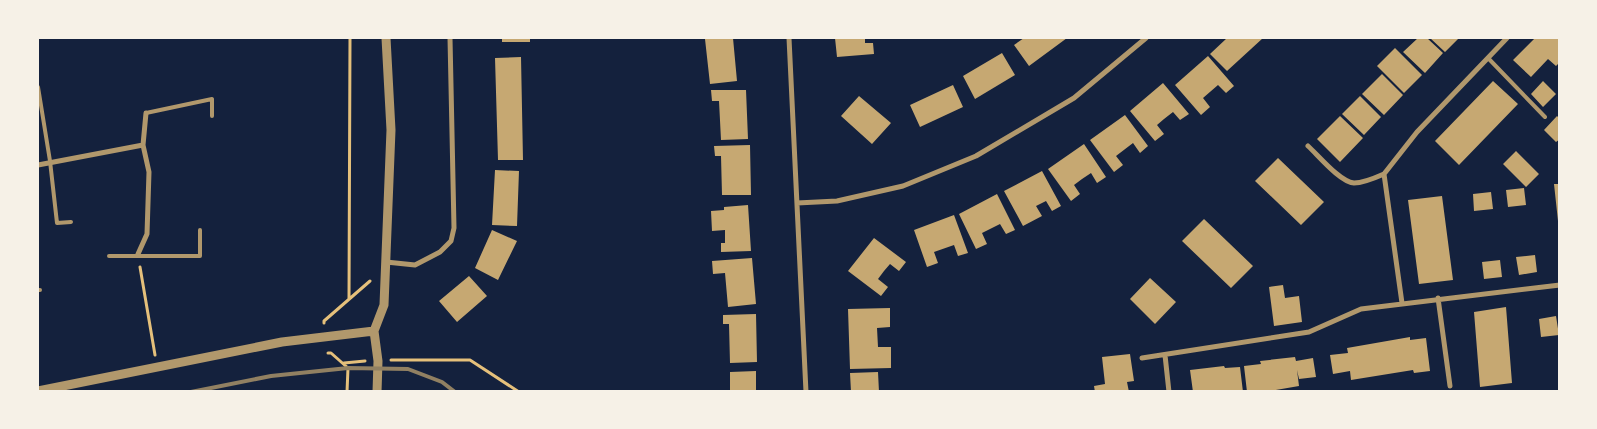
<svg xmlns="http://www.w3.org/2000/svg" width="1597" height="429" font-family="Literata,serif">
<style>
.building{fill:#c6a872}
.lines{fill:none;stroke-linecap:round;stroke-linejoin:round}
.path{stroke:#e5c07b;stroke-width:3}
.service{stroke:#b1986c;stroke-width:4}
.minor{stroke:#b1986c;stroke-width:5}
.tertiary{stroke:#b1986c;stroke-width:9}
.rail{stroke:#918062;stroke-width:4}
</style>
<rect width="100%" height="100%" fill="#14213d"/>
<path class="building" d="M502,38H530V42H502Z
M733,38L737,81L710,84L705,39Z
M835,38H865V43H873L874,54L837,57Z
M1024,38H1067L1029,66L1014,45Z
M1227,38H1263L1227,71L1210,54Z
M1418,38H1427L1443,53L1425,73L1403,52Z
M1430,38H1459L1445,52Z
M1535,38H1560V62L1556,66L1548,59L1531,77L1513,60Z
M1395,48L1422,75L1404,93L1377,66Z
M1002,53L1015,75L975,99L963,76Z
M1208,56L1234,86L1226,93L1218,85L1203,98L1210,107L1201,115L1175,85Z
M521,57L523,160H498L495,58Z
M1382,74L1403,95L1384,115L1362,94Z
M1493,81L1518,104L1459,165L1435,141Z
M1543,81L1556,94L1543,107L1531,94Z
M1163,83L1189,114L1180,120L1173,112L1164,119L1157,125L1164,134L1155,141L1130,111Z
M953,85L963,107L920,127L910,105Z
M711,90H746L748,139L721,140L719,101H712Z
M859,96L891,123L872,144L841,116Z
M1360,96L1381,117L1364,135L1342,114Z
M1125,115L1148,146L1140,153L1133,143L1116,156L1123,165L1114,172L1090,140Z
M1340,116L1363,138L1340,162L1317,139Z
M1557,116L1560,119V139L1556,142L1544,130Z
M1084,144L1106,177L1097,183L1091,173L1082,179L1074,185L1080,194L1071,201L1048,169Z
M750,145L751,195H722L721,156H715L714,146Z
M1516,151L1539,174L1526,187L1503,164Z
M1278,158L1324,202L1301,225L1255,181Z
M495,170L519,171L517,226L492,225Z
M1042,171L1061,206L1052,211L1046,201L1036,206L1042,216L1023,226L1004,191Z
M1554,184H1560V221H1558Z
M1524,188L1526,205L1508,207L1506,190Z
M1491,192L1493,209L1474,211L1473,194Z
M997,194L1015,230L1006,234L1000,224L982,233L987,244L976,249L959,214Z
M1442,196L1453,280L1419,284L1408,200Z
M748,205L751,251L721,252V243H725V230L712,231L711,211L724,210V207Z
M954,215L968,253L958,256L954,245L934,252L938,263L927,267L914,230Z
M1204,219L1253,266L1231,288L1182,241Z
M492,230L517,241L498,280L475,268Z
M874,238L906,262L899,271L890,264L884,271L878,279L888,287L881,296L848,271Z
M1535,255L1537,272L1519,275L1516,257Z
M752,258L756,304L728,307L725,273L713,274L712,261Z
M1500,260L1502,277L1484,279L1482,262Z
M469,276L487,296L457,322L439,301Z
M1150,278L1176,302L1155,324L1130,299Z
M1283,285L1285,298L1299,296L1302,322L1274,326L1269,287Z
M1506,307L1512,383L1480,387L1474,312Z
M890,308V327L877,328L878,347H891V368L850,369L848,309Z
M756,314L757,362L730,363L729,324H723V315Z
M1556,316L1559,335L1541,337L1539,319Z
M1410,337V340L1426,338L1430,371L1414,373L1413,370L1351,380L1350,371L1333,374L1330,355L1348,353L1347,348Z
M1130,354L1134,381L1127,382L1129,392H1095L1094,386L1105,384L1102,357Z
M1295,357L1296,361L1313,358L1316,377L1299,379L1297,370L1299,386L1264,392H1247L1244,366L1261,364L1260,361Z
M1224,366L1225,368L1240,367L1243,392H1193L1190,370Z
M756,371V392H730V372Z
M878,372L879,392H851L850,373Z"/>
<g class="lines">
<path class="path" d="M140,267L155,355
M349,299L350,38
M324,323V321L370,281
M328,353H331L348,368L347,392
M391,360H470L519,392
M344,363L365,361"/>
<path class="service" d="M1488,58L1545,117
M38,87L50,161L57,223L71,222
M146,113L212,99V116
M109,256H200V230
M38,290H40"/>
<path class="minor" d="M789,38L806,392
M1308,146C1318,155 1340,182 1354,183C1364,183 1375,178 1384,174
M38,165L143,145
M797,203L837,201L903,186L976,156L1074,98L1146,38
M138,254L147,234L149,172L143,145L146,113
M386,262L415,265L440,252L451,241L454,228L450,38
M1438,298L1450,386
M1402,303L1384,174L1417,132L1507,38
M1165,355L1169,392
M1142,358L1309,332L1361,309L1560,285"/>
<path class="tertiary" d="M38,391L282,342L374,331
M377,392L378,361L374,331L384,305L391,130L386,38"/>
<path class="rail" d="M191,392L271,376L348,368L408,369L442,382L455,392"/>
</g>
<rect width="1597" height="429" fill="none" stroke="#f6f1e7" stroke-width="78"/>
</svg>
